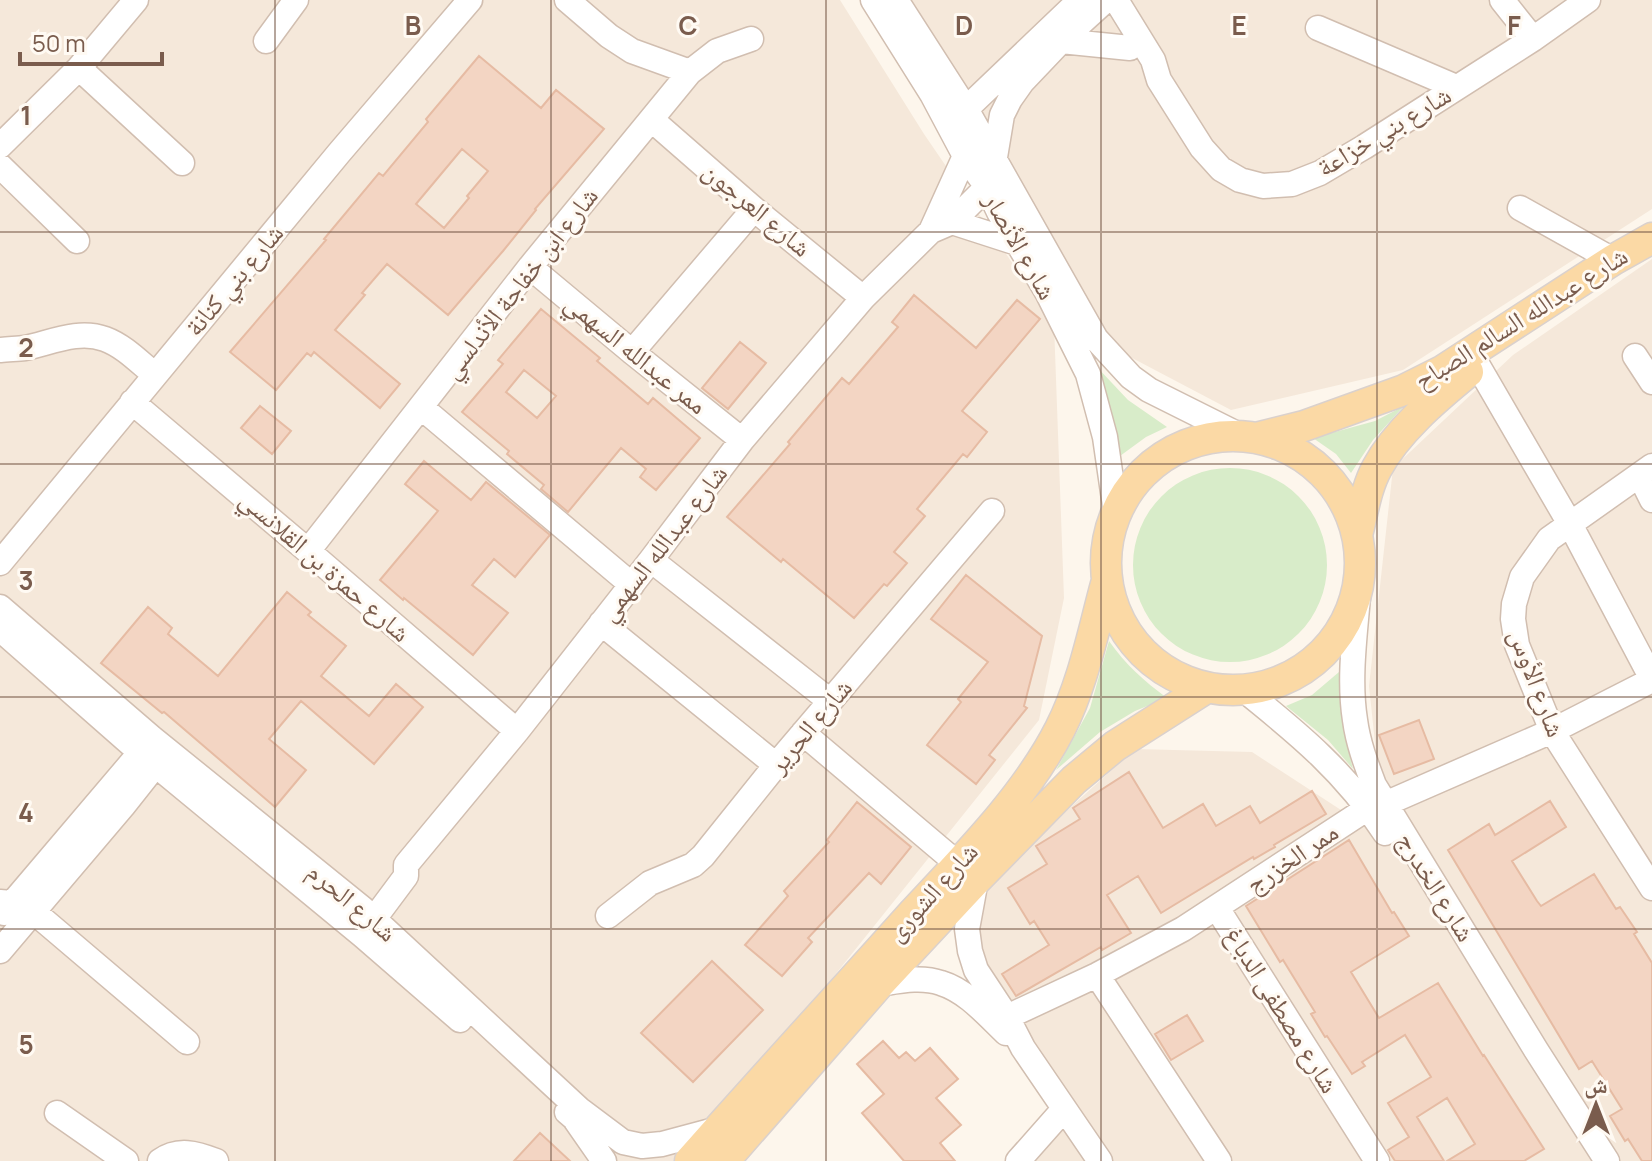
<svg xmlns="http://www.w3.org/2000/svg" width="1652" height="1161" font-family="Manrope,'Noto Naskh Arabic',sans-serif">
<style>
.residential{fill:#f5e8da}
.green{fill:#d8ecc9}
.building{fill:#f3d5c3;stroke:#e6bba3;stroke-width:2;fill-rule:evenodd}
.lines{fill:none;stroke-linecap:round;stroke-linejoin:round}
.minor-casing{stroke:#d1beb0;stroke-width:27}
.major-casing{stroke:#dad1cd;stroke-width:33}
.minor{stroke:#fff;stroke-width:24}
.major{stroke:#fbd9a5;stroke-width:30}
.grid{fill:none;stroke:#7a5c4d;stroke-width:2;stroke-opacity:0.55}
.labels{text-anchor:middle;stroke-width:6;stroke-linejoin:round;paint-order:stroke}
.street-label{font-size:26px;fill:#7a5c4d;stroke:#fffaf3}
.grid-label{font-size:26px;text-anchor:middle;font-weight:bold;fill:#7a5c4d;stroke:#fffaf3;stroke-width:6;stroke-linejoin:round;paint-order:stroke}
</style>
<rect width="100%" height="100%" fill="#fdf6ec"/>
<path class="residential" d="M0,0H840L924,134L1054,324L1064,598L1039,720L686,1161H0Z
M889,0H1652V209L1403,370L1231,410L1096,339Z
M1652,259V1161H1028L1070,1109L974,947L991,879L1135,749L1252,752L1341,810L1380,790L1369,686L1393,468L1513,355Z"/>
<path class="green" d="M1096,366L1128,400L1167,427L1146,437L1120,456L1112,415Z
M1404,406L1373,440L1351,473L1336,454L1313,438L1375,421Z
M1133 565a97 97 0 1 1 194 0a97 97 0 1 1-194 0Z
M1109,641C1125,664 1144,681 1167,698L1135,711L1100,732L1056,770L1090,708Z
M1339,672C1340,708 1344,734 1353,769L1328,740L1286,706L1312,695Z"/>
<path class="building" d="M479,56L541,108L556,90L604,129L535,209L536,210L503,251L448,315L387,264L362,293L365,295L335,330L400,384L380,408L314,352L311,356L307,353L276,390L230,352L326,240L324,239L379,173L383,176L428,122L426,119ZM462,149L488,171L467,196L469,198L444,228L416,204Z
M914,295L976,348L1017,300L1040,319L962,411L987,432L967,457L963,454L917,509L925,516L894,552L907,563L887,586L884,584L854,618L783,559L781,562L727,517L790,444L788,442L842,378L849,384L898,327L892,322Z
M541,309L600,358L597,361L648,404L653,398L700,438L656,490L640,477L646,469L621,448L568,512L541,489L544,485L507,454L509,451L462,412L503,364L498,360ZM524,370L556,396L537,418L506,392Z
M740,342L766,363L728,409L702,388Z
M260,406L291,431L272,454L241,428Z
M424,461L471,500L486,482L550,535L515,577L494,559L472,585L508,613L473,655L404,598L403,600L380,580L438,511L405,484Z
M966,575L1042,636L1024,706L1027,708L989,755L995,760L976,784L927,745L961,702L958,699L988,662L931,619Z
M287,592L311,612L308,615L346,646L321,676L369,716L396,684L423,707L374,764L301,701L269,739L306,770L275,807L164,712L162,713L101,663L148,607L172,628L168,634L218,676Z
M1419,720L1434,759L1394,774L1379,735Z
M1129,772L1163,828L1203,804L1216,826L1250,806L1260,823L1312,791L1326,814L1274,845L1275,847L1254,859L1253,857L1161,913L1138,876L1107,895L1131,933L1102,950L1101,947L1016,996L1002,974L1049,945L1034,921L1030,924L1008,888L1047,864L1036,846L1080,819L1073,808Z
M1550,801L1566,827L1512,861L1537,901L1541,906L1594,874L1616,909L1620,907L1637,932L1634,934L1652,963V1161H1642L1628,1139L1625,1141L1610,1116L1622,1109L1592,1061L1579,1069L1448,850L1489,824L1495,835Z
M857,802L911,847L881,884L869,873L808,938L812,942L782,976L745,945L788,896L784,891L829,842L827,840Z
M1349,840L1392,913L1394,912L1409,936L1351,972L1379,1018L1438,983L1483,1056L1484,1055L1544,1149L1524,1161H1447L1475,1144L1447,1098L1417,1117L1444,1161H1395L1388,1150L1409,1137L1388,1103L1431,1077L1405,1035L1362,1062L1365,1066L1352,1074L1327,1036L1325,1037L1311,1014L1315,1012L1283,960L1280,962L1246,906Z
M712,961L763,1010L693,1082L641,1033Z
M1187,1015L1203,1041L1171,1060L1155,1034Z
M883,1041L899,1058L906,1052L915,1061L930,1048L958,1079L936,1098L961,1125L940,1143L955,1161H904L862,1113L884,1094L857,1064Z
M540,1133L570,1161H514Z"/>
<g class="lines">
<defs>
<path id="minor" d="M567,0L609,36L632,51L690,72
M873,0L932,94L965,156L987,187L999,212L1047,292L1088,374L1105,437L1116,513
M896,0L966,109L1096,339L1131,377L1149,390L1241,436
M1116,0L1153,60L1159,80L1202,148L1221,169L1240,180L1263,186L1292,184L1320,173L1364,147L1533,39L1588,0
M1502,0L1533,39
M1318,28L1456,87
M266,41L296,0
M1061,41L1130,48
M79,68L182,163
M652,120L754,209L863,298
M0,146L79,68L136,0
M0,166L77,241
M1520,208L1613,260
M952,222L1017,243
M931,231L965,156L963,132V116L966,109L1080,0
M530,267L632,352L742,440
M0,350C8,349 17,349 25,348C50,343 78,329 105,339C124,346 139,362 155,375
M632,352L754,209
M1635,356L1652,382
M1477,364L1570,524L1652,679
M132,402L308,551L517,731
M422,408L632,585
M1652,466L1549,539L1522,577L1514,604L1513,619L1517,645L1552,731L1652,888
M1640,476L1652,500
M308,551L530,267L690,72L717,51L751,39
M651,560L830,701
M0,563L339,153L470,0
M1359,584C1356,628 1348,676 1355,720C1358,743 1366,764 1374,785L1536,1050L1607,1161
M0,607L152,738L362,908L579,1109L623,1142L642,1146L662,1144L718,1129
M601,623L776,765
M0,629L140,752L362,935L460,1020
M1244,690C1299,734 1346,773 1385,833
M803,733L958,864
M1385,804L1552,731L1652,680
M976,880L967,929L970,951L976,970L1007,1017L1023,1048L1100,1161
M0,902L12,903L34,912L187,1042
M1217,908L1377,1161
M4,913L151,740
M608,916L650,883L693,865L703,856L776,765L992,511
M362,935L406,876V865L517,731L651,560L742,440L863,298L931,231L952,222L987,187L992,175L1002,115L1010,99L1022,82L1061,41L1106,0
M0,951L123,806L165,753
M1097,975L1219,1161
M879,984C899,981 921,976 941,983C967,991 987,1015 1006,1033
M997,1024L1007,1017L1097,975L1183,929L1368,808
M567,1112L574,1118L604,1161
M57,1113L126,1161
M160,1161C178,1148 196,1153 216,1161
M1018,1161L1064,1109"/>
<path id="major" d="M1106 563a127 127 0 1 1 254 0a127 127 0 1 1-254 0Z
M1256,438L1304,426L1404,390L1442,371L1613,260L1652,238
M1357,535C1363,512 1366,488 1377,468C1397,431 1435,399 1468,372
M690,1161C763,1078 839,996 913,913C964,858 1026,796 1060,729C1083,684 1093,632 1106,584
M724,1161L879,984L976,880L1074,780L1115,746L1206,688"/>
</defs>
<use href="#minor" class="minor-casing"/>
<use href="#major" class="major-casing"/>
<use href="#minor" class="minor"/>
<use href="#major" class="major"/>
</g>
<path class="grid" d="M275,0V1161M551,0V1161M826,0V1161M1101,0V1161M1377,0V1161M0,232H1652M0,464H1652M0,697H1652M0,929H1652"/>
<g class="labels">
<g class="street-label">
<text transform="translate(1384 131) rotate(-31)" y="9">شارع بني خزاعة</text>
<text transform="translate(757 209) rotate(40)" y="9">شارع العرجون</text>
<text transform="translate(1020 246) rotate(60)" y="9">شارع الأنصار</text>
<text transform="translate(234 280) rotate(-50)" y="9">شارع بني كنانة</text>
<text transform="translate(520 283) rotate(-52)" y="9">شارع ابن خفاجة الأندلسي</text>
<text transform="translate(1521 318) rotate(-32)" y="9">شارع عبدالله السالم الصباح</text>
<text transform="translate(636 354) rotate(39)" y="9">ممر عبدالله السهمي</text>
<text transform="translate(663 543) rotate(-52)" y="9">شارع عبدالله السهمي</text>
<text transform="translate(325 566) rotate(41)" y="9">شارع حمزة بن القلانسي</text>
<text transform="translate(1537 683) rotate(69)" y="9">شارع الأوس</text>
<text transform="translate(810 726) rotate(-50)" y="9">شارع الحرير</text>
<text transform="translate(1292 858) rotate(-34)" y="9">ممر الخزرج</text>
<text transform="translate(1436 887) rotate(58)" y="9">شارع الخدرج</text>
<text transform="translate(932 892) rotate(-48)" y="9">شارع الشورى</text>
<text transform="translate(352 902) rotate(40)" y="9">شارع الحرم</text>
<text transform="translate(1282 1010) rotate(58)" y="9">شارع مصطفى الدباغ</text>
</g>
</g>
<g class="grid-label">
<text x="413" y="35">B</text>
<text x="688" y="35">C</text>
<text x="964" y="35">D</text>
<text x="1239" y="35">E</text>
<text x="1514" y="35">F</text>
<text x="26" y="125">1</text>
<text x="26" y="357">2</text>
<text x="26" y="590">3</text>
<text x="26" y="822">4</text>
<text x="26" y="1054">5</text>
</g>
<g transform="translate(1596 1105)" stroke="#fffaf3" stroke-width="6" paint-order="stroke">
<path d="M0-6L14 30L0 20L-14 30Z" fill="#7a5c4d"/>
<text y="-12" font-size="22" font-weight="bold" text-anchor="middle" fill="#7a5c4d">ش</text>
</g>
<path d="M20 52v12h142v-12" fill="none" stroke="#7a5c4d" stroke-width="4"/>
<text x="32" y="52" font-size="24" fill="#7a5c4d" stroke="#fffaf3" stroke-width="6" paint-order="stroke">50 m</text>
</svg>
